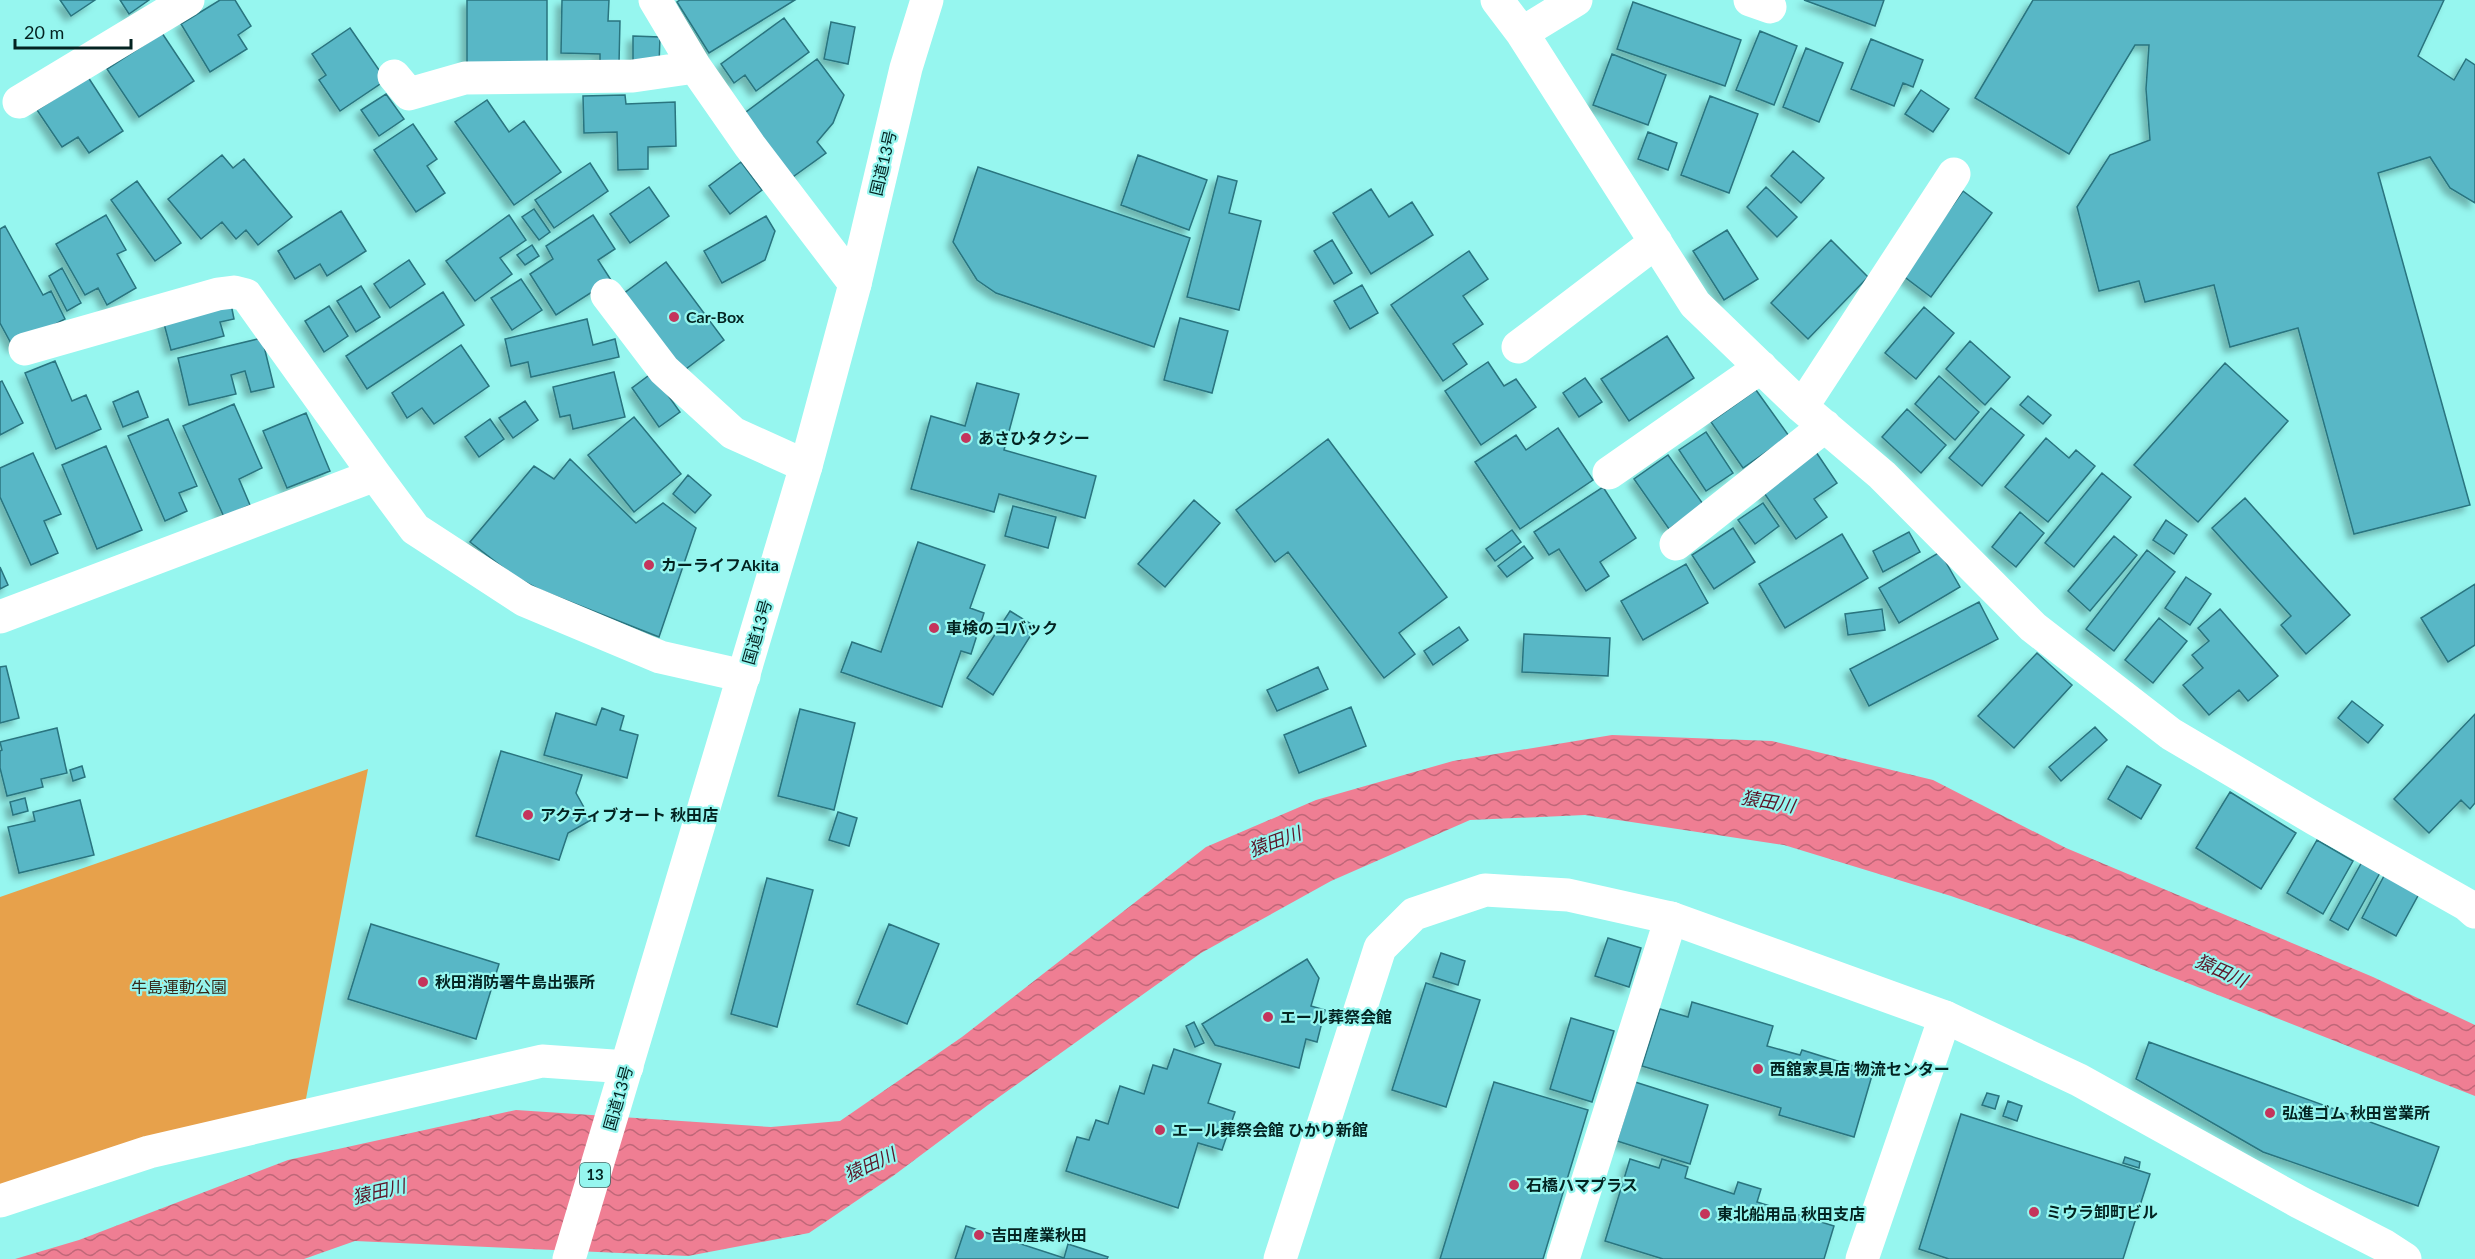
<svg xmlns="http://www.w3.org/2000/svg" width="2475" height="1259" font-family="Lato,'Noto Sans JP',sans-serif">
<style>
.green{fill:#e7a14b}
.water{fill:url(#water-waves)}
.building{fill:#58b7c6;stroke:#29747f;stroke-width:1.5;filter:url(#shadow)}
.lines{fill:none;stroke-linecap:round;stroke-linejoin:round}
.street{stroke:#fff;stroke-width:33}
.secondary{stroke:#fff;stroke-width:33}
.highway{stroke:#fff;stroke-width:33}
.poi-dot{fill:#c4355c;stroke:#96f6ef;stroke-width:2}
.labels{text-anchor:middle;stroke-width:4.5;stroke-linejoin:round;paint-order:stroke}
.shield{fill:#96f6ef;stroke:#2f625f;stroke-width:1.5}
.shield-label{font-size:15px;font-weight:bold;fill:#032321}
.street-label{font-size:16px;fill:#032321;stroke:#96f6ef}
.poi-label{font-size:16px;font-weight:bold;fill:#032321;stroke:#96f6ef;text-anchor:start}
.park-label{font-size:16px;fill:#372919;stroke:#96f6ef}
.water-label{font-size:18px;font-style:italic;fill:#5b1528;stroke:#96f6ef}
</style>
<defs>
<pattern id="water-waves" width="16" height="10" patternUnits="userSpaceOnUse" patternTransform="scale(1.5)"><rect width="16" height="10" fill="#ef7e93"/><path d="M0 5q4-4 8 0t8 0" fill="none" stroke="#bf6778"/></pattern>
<filter id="shadow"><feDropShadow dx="-5.5" dy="5.5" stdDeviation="3" flood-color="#0004"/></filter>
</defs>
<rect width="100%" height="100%" fill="#96f6ef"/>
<path class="green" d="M368,769L305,1104L0,1189V897Z"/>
<path class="water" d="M1612,735L1772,741L1933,780L2066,848L2373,977L2475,1025V1096L2083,942L1951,896L1784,845L1585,815L1470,820L1331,881L1201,953L992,1102L893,1176L809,1233L688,1256L355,1241L304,1259H15L79,1240L288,1160L516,1110L771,1127L840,1121L962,1037L1206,847L1316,800L1453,761Z"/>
<path class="building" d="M60,0H95L71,16Z
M120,0H149L129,14Z
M220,0H235L251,26L238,35L247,49L210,72L181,24Z
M467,0H547V66L467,65Z
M562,0H609L608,21H620L619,64L600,63V54L561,53Z
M680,0H795L709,53L677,2Z
M1804,0H1884L1875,26Z
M2033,0H2444L2418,56L2454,80L2466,59L2475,65V203L2450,188L2430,157L2378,173L2470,505L2354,534L2298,328L2230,347L2214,285L2145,302L2139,281L2099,291L2077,207L2110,155L2150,140L2146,89L2149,45H2135L2069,154L1975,98Z
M1633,2L1741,40L1725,86L1617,49Z
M784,18L809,52L756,91L745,75L734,83L721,64Z
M831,22L855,27L848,64L824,59Z
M350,28L386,80L340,111L319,80L326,75L312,54Z
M1760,31L1797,46L1774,105L1736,90Z
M162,33L194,81L139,117L107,69Z
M633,36L660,37L659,65L633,64Z
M1871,39L1923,60L1913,87L1903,83L1894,106L1851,89Z
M1806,48L1843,63L1819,122L1783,107Z
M1612,54L1666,75L1648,125L1593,105Z
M817,59L844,95L833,123L817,142L826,153L790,179L742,115Z
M88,77L123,131L89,153L78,137L62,147L37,110Z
M1921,90L1949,109L1933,132L1905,114Z
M386,94L404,119L379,136L361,110Z
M625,95L626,104L675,102L676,146L648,147V169L618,170L617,132L584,133L583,96Z
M1710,96L1758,114L1729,193L1681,175Z
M487,100L509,132L524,121L561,172L514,205L455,122Z
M413,124L437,159L427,166L445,193L416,212L374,150Z
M1648,132L1677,143L1668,170L1638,159Z
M1793,151L1824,178L1801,203L1771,176Z
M222,155L233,168L244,159L292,217L258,245L246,230L236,239L222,222L201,239L168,199Z
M1138,155L1207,180L1189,230L1121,205Z
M741,162L762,190L730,214L709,186Z
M590,163L608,191L554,228L535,200Z
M978,167L1190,238L1154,347L996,293L977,280L953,242Z
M1218,176L1237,181L1229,213L1261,221L1239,310L1187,297Z
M137,181L181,243L155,261L111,200Z
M649,187L669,216L630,243L610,214Z
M1766,187L1797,217L1777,237L1747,207Z
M1371,189L1389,217L1412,202L1433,235L1371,274L1333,213Z
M1963,191L1992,213L1931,297L1902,275Z
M534,209L550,232L539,240L522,217Z
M341,211L366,251L327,276L320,264L295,279L278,251Z
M106,215L126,250L117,254L136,288L107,305L98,288L85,295L56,244Z
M509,215L526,240L500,258L512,274L475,301L446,261Z
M593,215L615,249L598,260L611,280L556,315L530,274L553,259L546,246Z
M766,216L775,231L765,260L722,283L704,251Z
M5,226L43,295L51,291L65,319L13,347L0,323V229Z
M1727,230L1758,279L1724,300L1693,251Z
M1332,240L1352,273L1334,284L1314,251Z
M1831,240L1868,277L1808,339L1771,303Z
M532,245L539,256L525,265L517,255Z
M1469,251L1488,279L1463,296L1483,324L1453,344L1467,364L1443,381L1391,305Z
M409,260L425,284L390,308L374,284Z
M666,262L724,340L682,372L623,294Z
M62,268L81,303L67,311L49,276Z
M521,279L542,310L512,330L491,298Z
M1362,285L1378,313L1350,329L1334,301Z
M361,286L380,317L356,332L337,301Z
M443,292L464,325L367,389L346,356Z
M231,304L234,319L220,322L224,336L171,350L163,320Z
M329,306L348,336L324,352L305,321Z
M1924,307L1954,333L1916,379L1885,353Z
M1180,318L1228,331L1212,393L1164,380Z
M587,319L593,345L615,339L619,357L531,377L528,362L511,366L505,339Z
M1667,336L1694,378L1629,421L1601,379Z
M262,338L274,387L251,392L245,371L231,375L236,394L189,405L178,358Z
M1970,341L2010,377L1985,405L1946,369Z
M461,345L489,386L434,424L422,408L407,418L392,393Z
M55,361L72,401L86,395L101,429L56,449L25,373Z
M1488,362L1504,386L1516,379L1536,407L1481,445L1445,391Z
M2225,363L2288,421L2198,522L2134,465Z
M614,372L625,417L573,429L570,415L560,417L553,387Z
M652,373L680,412L659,427L632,388Z
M1939,376L1979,412L1955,440L1915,404Z
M1585,378L1602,402L1579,417L1563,393Z
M2,381L23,423L0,435V382Z
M977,383L1019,394L1004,450L1096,476L1085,518L999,494L994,512L911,489L931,416L965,426Z
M1756,390L1789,436L1743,468L1711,422Z
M138,391L148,417L123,427L113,402Z
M2028,396L2051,415L2043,424L2020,405Z
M525,401L538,420L513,438L499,418Z
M234,404L262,468L239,479L250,505L224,517L183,426Z
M1991,408L2024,435L1982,486L1949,458Z
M1907,409L1946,445L1921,473L1882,437Z
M306,413L330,471L287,488L263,431Z
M634,417L681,474L634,512L588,455Z
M168,419L197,486L179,493L187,511L165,521L128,436Z
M490,419L504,439L479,457L465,437Z
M1558,428L1593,480L1520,529L1475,462L1516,435L1526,450Z
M1706,432L1733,473L1706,491L1679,450Z
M2046,438L2069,458L2076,450L2095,466L2048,522L2005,487Z
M1328,439L1447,597L1399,633L1415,654L1384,678L1288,552L1275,562L1236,510Z
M106,446L142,530L97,549L62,465Z
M1816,452L1837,483L1814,499L1827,517L1796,539L1762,490Z
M33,453L61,514L44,521L58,553L31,565L0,497V468Z
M1668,455L1703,504L1669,529L1634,479Z
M570,459L636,523L663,503L696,528L659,637L540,590L514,576L470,542L534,466L554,479Z
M2102,473L2131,497L2074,567L2045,543Z
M688,475L711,495L695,513L673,494Z
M1603,487L1636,538L1600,562L1609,576L1586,591L1559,549L1549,555L1534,532Z
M2245,498L2350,615L2306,654L2281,625L2291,616L2212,528Z
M1194,500L1220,523L1165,587L1138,564Z
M1763,503L1779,526L1755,544L1738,520Z
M1013,506L1056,517L1048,548L1005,536Z
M2020,512L2044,533L2016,567L1992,547Z
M2166,520L2187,535L2174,554L2153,540Z
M1733,528L1755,562L1714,589L1692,555Z
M1512,530L1521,542L1495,561L1486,549Z
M1909,532L1920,552L1883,572L1873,551Z
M1842,534L1868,578L1785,628L1759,584Z
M2114,536L2137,555L2090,611L2068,591Z
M918,542L985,565L970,608L984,613L971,654L961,651L942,707L841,672L852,642L881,652Z
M1524,546L1533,558L1507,577L1498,566Z
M2147,550L2175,572L2114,651L2086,629Z
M1940,552L1960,587L1899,623L1879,588Z
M1686,564L1708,603L1643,640L1621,601Z
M0,567L8,585L0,589Z
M2186,577L2211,594L2190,625L2165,608Z
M2475,584V645L2448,662L2421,618Z
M1979,602L1998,639L1869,706L1850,669Z
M1882,609L1885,630L1848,635L1845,614Z
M2220,609L2278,676L2248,701L2239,690L2209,715L2183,685L2203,668L2192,655L2209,641L2198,628Z
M1010,611L1036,627L993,695L967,678Z
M2159,618L2187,641L2153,683L2125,660Z
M1459,627L1468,640L1433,665L1424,651Z
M1524,634L1610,638L1608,676L1522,672Z
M2037,653L2072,685L2014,748L1978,716Z
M6,666L19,718L0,723V667Z
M1318,667L1328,689L1277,711L1267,690Z
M2352,701L2383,725L2368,743L2338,718Z
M1351,707L1366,746L1299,773L1284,735Z
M602,708L624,716L620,730L638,735L627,778L544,755L556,713L596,725Z
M800,709L855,723L834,810L778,796Z
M2475,714V803L2470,809L2461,800L2429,833L2394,799Z
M2095,727L2107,740L2061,781L2049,767Z
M57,728L67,773L41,779L43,787L7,796L0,768V751L2,750L0,742Z
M501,751L582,775L576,793L591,820L568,833L559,860L476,836Z
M82,766L85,777L73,781L70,770Z
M2127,766L2161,785L2141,819L2108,799Z
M2230,792L2296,833L2261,889L2196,848Z
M25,798L28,811L13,815L10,802Z
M80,800L94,855L19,873L8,827L35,821L33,812Z
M838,812L857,818L849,846L829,840Z
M2317,840L2353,861L2323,914L2287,893Z
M2363,860L2381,871L2348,930L2330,920Z
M2385,874L2420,892L2396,936L2362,918Z
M767,878L813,890L777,1027L731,1014Z
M371,924L499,964L476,1039L348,999Z
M889,924L939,944L907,1024L857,1004Z
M1608,938L1641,948L1629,987L1595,976Z
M1441,953L1465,961L1458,985L1433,977Z
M1307,959L1319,978L1311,1006L1325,1010L1317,1042L1306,1039L1299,1068L1215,1045L1202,1024Z
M1426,983L1480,1000L1446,1107L1392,1090Z
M1692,1002L1773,1026L1767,1046L1800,1055L1802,1050L1873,1072L1854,1137L1779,1115L1781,1108L1642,1066L1660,1009L1688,1017Z
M1571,1018L1614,1031L1592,1102L1550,1089Z
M1194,1022L1204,1043L1195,1047L1186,1026Z
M2149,1042L2439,1147L2418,1206L2263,1152L2136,1079Z
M1174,1049L1221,1064L1208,1103L1235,1112L1222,1150L1198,1143L1178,1208L1066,1171L1077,1137L1089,1140L1096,1120L1108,1124L1120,1086L1144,1094L1153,1065L1167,1069Z
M1494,1082L1588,1110L1543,1259H1440Z
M1635,1082L1708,1105L1690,1164L1617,1141Z
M1987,1093L1999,1096L1995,1109L1982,1105Z
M2008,1101L2022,1106L2017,1121L2003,1116Z
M1961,1114L2150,1174L2123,1259H1949L1919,1249Z
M2125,1157L2140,1162L2139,1168L2123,1163Z
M1630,1159L1659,1168L1662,1159L1688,1167L1685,1178L1734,1194L1738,1182L1761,1189L1757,1202L1834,1226L1824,1259H1663L1605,1241Z
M966,1226L1064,1258L1068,1244L1108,1257L1107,1259H955Z"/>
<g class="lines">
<path class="street" d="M655,0L695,67L750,146L855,284
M1497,0L1522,33L1695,304L1802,407L1882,475L2033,627L2171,734L2315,819L2467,905L2475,912
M1750,0L1770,7
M1522,33L1576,0
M394,76L409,94L465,78L633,76L695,67
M19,102L188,0
M607,295L664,370L733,433L806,466
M1518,347L1656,242
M25,349L218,294L234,292L246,295L375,475
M1802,407L1954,174
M1609,473L1761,367
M1676,544L1825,426
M0,617L375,475L415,529L524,600L660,657L744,676
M0,1201L149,1152L542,1061L627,1067
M1563,1259L1671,918
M1862,1259L1945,1017"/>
<path class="secondary" d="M1280,1259L1380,948L1414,914L1485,890L1568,895L1671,918L1945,1017L2079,1080L2299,1202L2385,1246L2405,1259"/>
<path class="highway" d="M569,1259L806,466L855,284L906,68L927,0"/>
</g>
<g class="poi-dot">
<circle cx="674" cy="317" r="6"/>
<circle cx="966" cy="438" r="6"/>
<circle cx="649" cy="565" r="6"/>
<circle cx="934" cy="628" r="6"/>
<circle cx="528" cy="815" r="6"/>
<circle cx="423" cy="982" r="6"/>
<circle cx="1268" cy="1017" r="6"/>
<circle cx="1758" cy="1069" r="6"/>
<circle cx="2270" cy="1113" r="6"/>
<circle cx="1160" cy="1130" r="6"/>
<circle cx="1514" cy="1185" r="6"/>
<circle cx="2034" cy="1212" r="6"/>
<circle cx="1705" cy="1214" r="6"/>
<circle cx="979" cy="1235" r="6"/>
</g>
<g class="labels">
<rect class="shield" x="580" y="1163" width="30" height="24" rx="4.5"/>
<g class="shield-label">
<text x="595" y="1180">13</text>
</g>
<g class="street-label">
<text transform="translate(883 163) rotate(-77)" y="6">国道13号</text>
<text transform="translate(757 632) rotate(-74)" y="6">国道13号</text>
<text transform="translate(618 1098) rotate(-74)" y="6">国道13号</text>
</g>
<g class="poi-label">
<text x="686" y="323">Car-Box</text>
<text x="978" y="444">あさひタクシー</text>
<text x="661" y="571">カーライフAkita</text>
<text x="946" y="634">車検のコバック</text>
<text x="540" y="821">アクティブオート 秋田店</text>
<text x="435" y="988">秋田消防署牛島出張所</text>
<text x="1280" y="1023">エール葬祭会館</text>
<text x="1770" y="1075">西舘家具店 物流センター</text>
<text x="2282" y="1119">弘進ゴム 秋田営業所</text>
<text x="1172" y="1136">エール葬祭会館 ひかり新館</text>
<text x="1526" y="1191">石橋ハマプラス</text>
<text x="2046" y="1218">ミウラ卸町ビル</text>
<text x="1717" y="1220">東北船用品 秋田支店</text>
<text x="991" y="1241">吉田産業秋田</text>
</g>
<g class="park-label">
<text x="179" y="993">牛島運動公園</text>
</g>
<g class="water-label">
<text transform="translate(1768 802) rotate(10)" y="6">猿田川</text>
<text transform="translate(1275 842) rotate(-20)" y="6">猿田川</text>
<text transform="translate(2221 971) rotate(24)" y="6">猿田川</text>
<text transform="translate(870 1165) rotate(-25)" y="6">猿田川</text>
<text transform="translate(379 1192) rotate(-13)" y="6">猿田川</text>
</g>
</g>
<path d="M15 39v9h116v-9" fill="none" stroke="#032321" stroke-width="3"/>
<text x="24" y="39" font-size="18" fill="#032321" stroke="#96f6ef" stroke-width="4.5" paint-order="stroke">20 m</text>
</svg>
